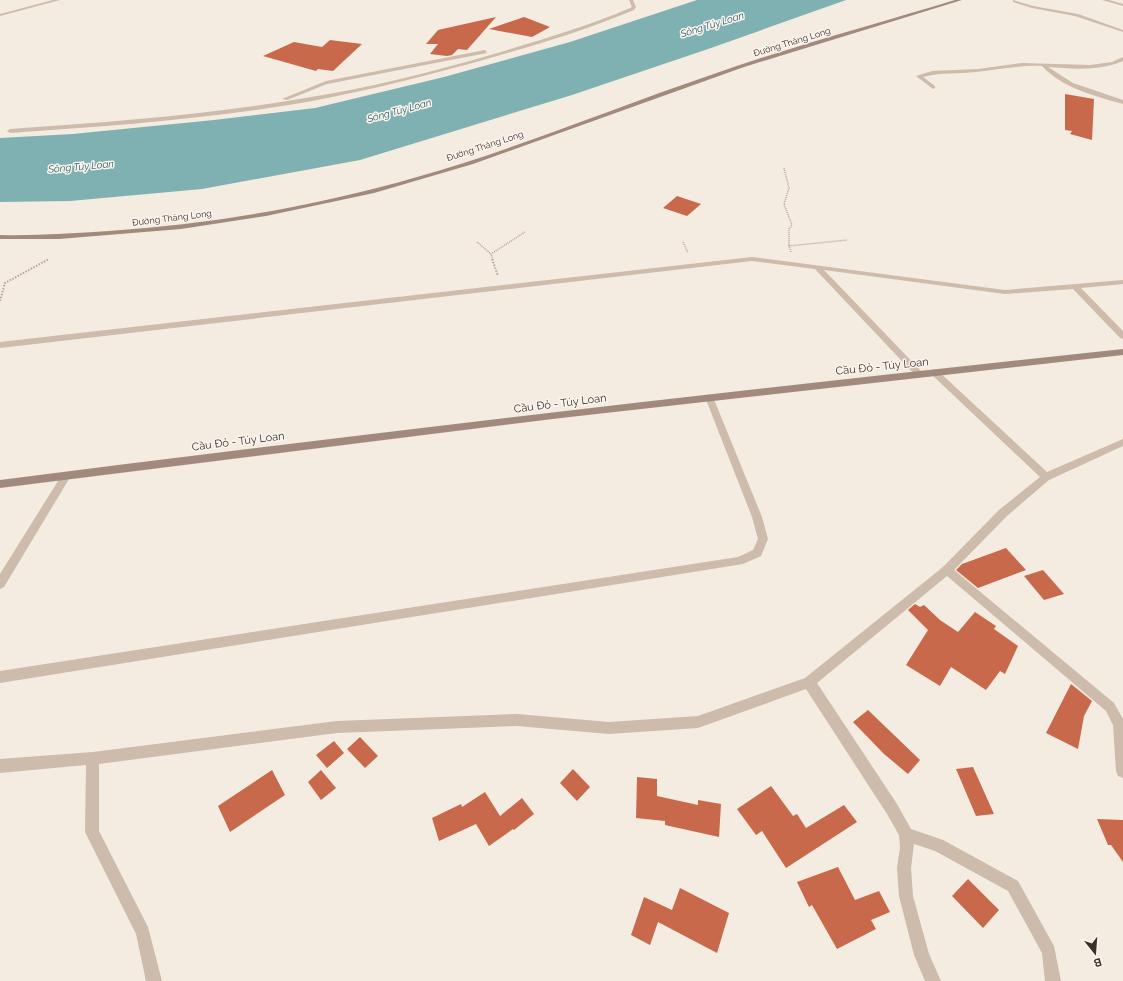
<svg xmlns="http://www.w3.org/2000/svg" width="1123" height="981" font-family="Raleway,sans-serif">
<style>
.water{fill:#7fb0b2}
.building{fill:#c8694b}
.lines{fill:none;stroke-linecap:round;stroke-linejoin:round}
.path-far1{stroke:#b9a596;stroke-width:1.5;stroke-dasharray:1 1;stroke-linecap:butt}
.path{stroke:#b9a596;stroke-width:2;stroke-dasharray:1.5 1.5;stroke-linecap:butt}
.lane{fill:#cdbbac;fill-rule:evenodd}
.street{fill:#cdbbac;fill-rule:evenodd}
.secondary{fill:#a18a7d;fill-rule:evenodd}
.labels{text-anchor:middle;stroke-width:3;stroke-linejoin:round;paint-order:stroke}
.far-street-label{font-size:9px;fill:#3b302b;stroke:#fbf5ee}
.far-water-label{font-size:10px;font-style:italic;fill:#1f5a5e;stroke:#fbf5ee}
.street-label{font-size:11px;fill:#3b302b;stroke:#fbf5ee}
</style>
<rect width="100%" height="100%" fill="#f4ebe1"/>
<path class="water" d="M697,0H846L711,48L572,95L360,160L202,189L70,201L0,202V138L73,134L214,120L315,108L444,77L570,42Z"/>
<path class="building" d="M496,17L467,50L458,49L452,55L447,56L430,54L438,44H426L438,30Z
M524,17L550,27L532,37L489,29Z
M330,40L362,44L333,71L318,69L316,71L263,56L294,42L322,47Z
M1065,94L1094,99L1092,140L1070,134L1072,131L1065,130Z
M677,196L701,204L687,216L663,208Z
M1006,548L1026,570L978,588L956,570L962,564Z
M1043,570L1064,594L1044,600L1024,576Z
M915,604L920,607L924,605L940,620L958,632L975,612L996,626L994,629L1018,646L1005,674L1000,671L986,690L951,667L940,686L906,665L928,630L908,610Z
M1071,684L1092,701L1084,716L1078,749L1046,733Z
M868,710L920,760L908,774L884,754L853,722Z
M360,737L378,756L365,768L347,749Z
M334,741L344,753L327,768L316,755Z
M973,767L994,814L976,816L956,769Z
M573,769L590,787L577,801L560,783Z
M272,770L285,795L230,832L218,806Z
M321,770L336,788L321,800L308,782Z
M637,777L657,779V796L698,805V800L721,804L719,837L665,825V821L636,818Z
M771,786L793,816L797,814L806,828L844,805L857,822L786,868L762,831L756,835L737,809Z
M485,792L500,816L522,798L534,814L514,830L513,829L489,846L476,824L439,841L432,818L461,804L462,807Z
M1097,819L1123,820V862L1111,845H1108Z
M838,867L855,900L879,891L890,912L871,920L876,929L837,949L812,905L809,907L797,882Z
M968,879L999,910L983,928L952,896Z
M680,888L729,913L717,953L658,922L650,945L631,935L644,897L672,910Z"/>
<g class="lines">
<path class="path-far1" d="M784,168L789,188L784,204L792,225L789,229V246
M477,242L491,254
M683,242L688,253
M791,252L789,246L847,240
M493,260L491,254L525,232"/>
<path class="path" d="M492,259L498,276
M0,301L5,283L49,259"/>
<path class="lane" d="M1013,0L1033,6L1078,14L1123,30V32L1075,16L1032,8L1013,2Z"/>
<path class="street" d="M53,0H60L0,16V14Z
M629,0H633L636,7L634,10C589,29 543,43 497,56C434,74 371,90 307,102C209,119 109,126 10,133L7,131L10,129C109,122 207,115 305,98C369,88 432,72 494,54C540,40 586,27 630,8L632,7Z
M1102,0H1109L1123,4V6Z
M485,50L487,53L327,84L287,100L282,99L326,81Z
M1123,57V61C1100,71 1073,69 1048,67L1073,83L1123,100V104C1095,96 1062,88 1042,66C1019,65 998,70 976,72C959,74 940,72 923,77L935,86V88L933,89L916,76L932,71L978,69L1022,63L1090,65L1112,62Z
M752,257L1005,290L1123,280V284L1081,288L1123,331V339L1120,338L1073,289L1005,294L824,270L922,372L923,374L922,376H916L815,269L752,261L0,348V342Z
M934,369L937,370L1047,472L1123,439V446L1049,480L1007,516L954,570L1114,703L1123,719V778L1118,776L1116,771L1113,725L1106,711L947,576L817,683L897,804L911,829L943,840L1018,881L1054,946L1061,981H1045L1042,953L1008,891L935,851L914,844L911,868L913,896L929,954L941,981H925L914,955L899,896L897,868L900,847L899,835L887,814L806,689L698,728L609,734L517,726L337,733L99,764V831L148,927L162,981H146L136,934L85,832L86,765L0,773V759L93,752L337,721L517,714L609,722L698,716L805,678L943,567L999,510L1040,477L931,374L930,372Z
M709,394L713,397L762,517L768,539L761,556L743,564L0,683V671L738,557L753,550L758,539L752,517L705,397Z
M66,472L69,473L71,476L69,479L4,587L0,589V574L63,473Z"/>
<path class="secondary" d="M955,0H962L744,67L473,164L374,193L266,216L181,229L59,239H0V235C36,236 73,233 109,231C213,224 317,206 417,177C516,149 611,109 708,76C789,47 873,25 955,0Z
M1123,349V355L561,418L0,488V480C374,432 748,389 1123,349Z"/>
</g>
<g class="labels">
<g class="far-street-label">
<text transform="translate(792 42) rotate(-17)" y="3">Đường Thăng Long</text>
<text transform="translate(485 146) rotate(-18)" y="3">Đường Thăng Long</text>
<text transform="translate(172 218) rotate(-7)" y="3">Đường Thăng Long</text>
</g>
<g class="far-water-label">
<text transform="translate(712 24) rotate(-17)" y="4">Sông Túy Loan</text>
<text transform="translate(399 110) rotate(-15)" y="4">Sông Túy Loan</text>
<text transform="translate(81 166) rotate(-5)" y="4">Sông Túy Loan</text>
</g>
<g class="street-label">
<text transform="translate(882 366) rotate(-6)" y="4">Cầu Đỏ - Túy Loan</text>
<text transform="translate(560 403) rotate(-7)" y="4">Cầu Đỏ - Túy Loan</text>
<text transform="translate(238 441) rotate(-7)" y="4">Cầu Đỏ - Túy Loan</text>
</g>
</g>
<g transform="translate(1095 953) rotate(163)" stroke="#fbf5ee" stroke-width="3" paint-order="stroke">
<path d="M0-3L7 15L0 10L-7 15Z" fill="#3b302b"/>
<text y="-6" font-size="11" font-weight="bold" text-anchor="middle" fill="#3b302b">B</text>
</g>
</svg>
